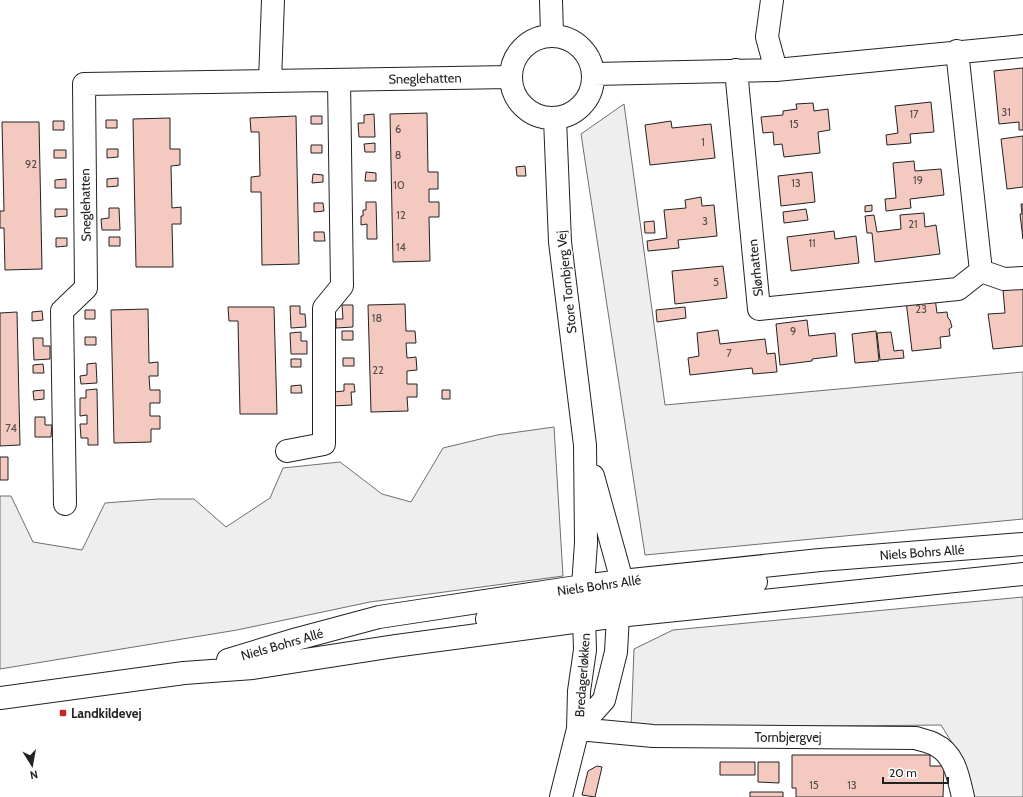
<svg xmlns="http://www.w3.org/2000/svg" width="1023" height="797" font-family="Cabin,sans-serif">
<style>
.green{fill:#eee;stroke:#6f6f6f}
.building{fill:#f3c9c0;stroke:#222}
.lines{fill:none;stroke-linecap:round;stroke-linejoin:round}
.minor-casing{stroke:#222;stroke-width:24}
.minor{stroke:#fff;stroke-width:22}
.poi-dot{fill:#c62828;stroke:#fff;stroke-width:1.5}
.labels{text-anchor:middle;stroke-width:3;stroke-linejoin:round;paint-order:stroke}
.number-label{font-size:11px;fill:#564c4a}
.street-label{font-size:13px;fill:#222;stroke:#fff}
.poi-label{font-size:13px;font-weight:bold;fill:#222;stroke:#fff;text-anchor:start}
</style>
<rect width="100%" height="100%" fill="#fff"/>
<path class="green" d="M624,104L665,405L1023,372V519L645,555L581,134Z
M554,427L563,576L370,602L237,630L0,669V496H11L33,542L82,550L105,503L158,499H194L226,527L270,498L283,468L340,462L382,494L411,502L443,448L497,435Z
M1023,597V797H971L959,754L941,725L631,728L634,649L673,630Z"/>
<path class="building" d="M1023,68V130H1019V122L999,124L994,71Z
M931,102L934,132L910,134L911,143L887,145L886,135L898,133L895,106Z
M813,103L814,111L828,109L830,130L818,132L820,153L784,157L782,144L774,145L773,132L763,133L761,117L783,115V111L797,109L796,104Z
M427,113L428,172H438V189H429V202H439V217H429L430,261L393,262L390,114Z
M374,114L375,137H359L358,123H364V115Z
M296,116L299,264L262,265L261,192H251V177L260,176L259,132H251L250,118Z
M311,116H322V124H311Z
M170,118V149H180V165L171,166L172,208L181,207V224H172L173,267H136L133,119Z
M106,120H117V128H106Z
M53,121H64V130H53Z
M671,121L672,128L711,124L715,158L650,165L645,125Z
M2,122H39L42,269L5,270L4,228H0V211H4Z
M1023,136V187L1007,189L1001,139Z
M375,143V152H365L364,144Z
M311,145H322V153H311Z
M107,149H118V157L107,158Z
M54,150H66V158H54Z
M914,161L915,171L941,169L944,195L910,199L911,208L886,211L885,199L896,198L893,163Z
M525,166L526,176H517L516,167Z
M366,172L376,173V181H365Z
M812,172L815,202L781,206L778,176Z
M313,174L323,175V182L312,183Z
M118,178V186L107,187V179Z
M66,179V188H55V180Z
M701,197L702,206L714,205L717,236L678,240L679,248L648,251L647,241L667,238L664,210L686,208L685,200Z
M366,202H376L377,239H367V224L361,225V216H363V210H366Z
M314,203H323L324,211L314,212Z
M1021,204H1023V239L1020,214H1022Z
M872,205V211L865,212V206Z
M109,208H119L120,230H102L101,219L109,218Z
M55,209H67V216L55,217Z
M806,209L808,220L784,223L783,212Z
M924,213L925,227L936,225L940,254L875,262L872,233H867L865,216L874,215L877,232L901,229L900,215Z
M654,221L655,233H645L644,222Z
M834,231L835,239L856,236L859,263L791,271L787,237Z
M314,232H324L325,241H314Z
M109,237H120V246H109Z
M56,238H67V246L56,247Z
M723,266L727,298L675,304L672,271Z
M1023,288V346L993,349L988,314L1005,313L1003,290Z
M935,298L937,313L947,312L948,318L950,320L952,327L949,329L950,336L940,337L941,348L912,351L906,301Z
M405,304L406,331H415L416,343H406L407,358L416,357L417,370L407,371V384H417V397H407L408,411L371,412L368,305Z
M342,305H353V327L336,328V319H343Z
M290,306H300V314H305L306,327L291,328Z
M228,307H274L277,414H240L238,321H229Z
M685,307L686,318L657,322L656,310Z
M148,309L149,363L158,362V376H149L150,390H160V403H150V416H160V429H151V442L114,443L111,310Z
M85,310H95V319H85Z
M42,311L43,320L32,321V312Z
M17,312L20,445L0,446V313Z
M807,320L809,336L835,333L837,356L812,359V361L780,365L776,324Z
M718,330L720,344L765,339L767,354L775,353L777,372L753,374L752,368L690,375L688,358L699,356L697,333Z
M342,331H353V340H342Z
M876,331L879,361L855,363L852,334Z
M301,332V341H307V354H291L290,333Z
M891,332L894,351L903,350L904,358L880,360L877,333Z
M85,337H96V345H85Z
M33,338H43V346H50V359L34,360Z
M343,358H354V366H343Z
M291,359H301V367H291Z
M96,363L97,383L81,384L80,376L87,375V364Z
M43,364L44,373H33V365Z
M344,384H354L355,392H351L352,405L333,406V392L344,391Z
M301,385L302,393H291V386Z
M97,389L98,445H88V438H81L80,424H87V415L80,416V398H86V390Z
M44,390V399L34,400L33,391Z
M442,390H450V399H442Z
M35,417H45V425H52L51,437H35Z
M0,457H8V480H0Z
M792,755H930V766H944L943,797H796V788H792Z
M720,762H755V775H720Z
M758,762H779V783L758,782Z
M597,766L602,767L595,797L582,795L588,771Z
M750,792H783V797H750Z"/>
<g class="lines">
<defs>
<path id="minor" d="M551,0L552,35
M772,0L767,37L776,70
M511 77a41 41 0 1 1 82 0a41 41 0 1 1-82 0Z
M957,51L981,271L1004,279L1023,278
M736,70L759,309L958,289L981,271
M594,74L776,70L1023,46
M270,81L273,0
M555,119L560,242L585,445L586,543L583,586L585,650L579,691L578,729L561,797
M287,451L324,444V308L342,286L339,80
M65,504L62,311L86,288L84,84L510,77
M610,605L621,598L756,582
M487,619L584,603L597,596
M228,660L297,639L379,617L583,586L622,581L820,560L1023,544
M0,698L184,673L253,668L395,646L618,616L1023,574
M578,729L653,736L916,738C921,740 928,741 934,744C955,754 958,776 963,797
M578,729L604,700L616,652L618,616L621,598L622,581L593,476"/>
</defs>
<use href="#minor" class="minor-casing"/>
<use href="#minor" class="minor"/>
</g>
<rect class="poi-dot" x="59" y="709" width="8" height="8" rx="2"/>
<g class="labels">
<g class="number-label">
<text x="1006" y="116">31</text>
<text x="914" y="118">17</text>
<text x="794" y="128">15</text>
<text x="398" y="133">6</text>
<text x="703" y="146">1</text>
<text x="398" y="159">8</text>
<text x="31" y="168">92</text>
<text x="918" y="184">19</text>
<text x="796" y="187">13</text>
<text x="399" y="189">10</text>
<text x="401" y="219">12</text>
<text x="705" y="225">3</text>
<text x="913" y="228">21</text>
<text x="812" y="247">11</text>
<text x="401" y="251">14</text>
<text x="716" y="286">5</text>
<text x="921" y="313">23</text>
<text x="377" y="322">18</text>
<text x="793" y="335">9</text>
<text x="729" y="357">7</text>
<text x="378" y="374">22</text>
<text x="11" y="432">74</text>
<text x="814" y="789">15</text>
<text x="852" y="789">13</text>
</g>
<g class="street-label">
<text transform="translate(425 78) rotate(-1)" y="5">Sneglehatten</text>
<text transform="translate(85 205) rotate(-91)" y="5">Sneglehatten</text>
<text transform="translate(755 268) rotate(-96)" y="5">Slørhatten</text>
<text transform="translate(566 282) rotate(-96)" y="5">Store Tornbjerg Vej</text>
<text transform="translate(922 552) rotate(-4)" y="5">Niels Bohrs Allé</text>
<text transform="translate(599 585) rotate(-8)" y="5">Niels Bohrs Allé</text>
<text transform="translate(282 644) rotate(-16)" y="5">Niels Bohrs Allé</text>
<text transform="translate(582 675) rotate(-86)" y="5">Bredagerløkken</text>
<text x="788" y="742">Tornbjergvej</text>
</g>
<g class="poi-label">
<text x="71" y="718">Landkildevej</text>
</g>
</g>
<g transform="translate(32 765) rotate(169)" stroke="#ffffff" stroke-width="3" paint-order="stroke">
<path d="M0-3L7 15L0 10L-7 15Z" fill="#222222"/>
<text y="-6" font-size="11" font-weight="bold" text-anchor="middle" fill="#222222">N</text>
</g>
<path d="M883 777v6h65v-6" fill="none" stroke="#222222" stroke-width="2"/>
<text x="889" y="777" font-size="12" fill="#222222" stroke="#ffffff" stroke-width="3" paint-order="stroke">20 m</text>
</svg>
